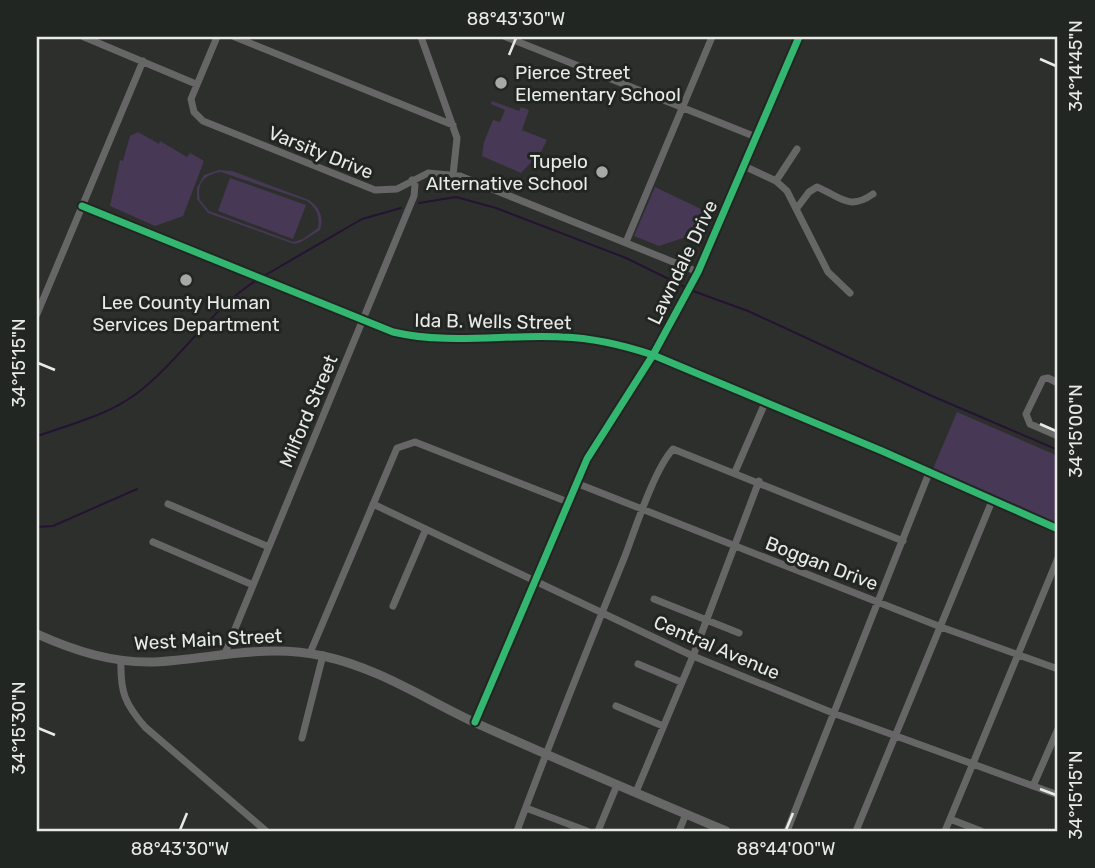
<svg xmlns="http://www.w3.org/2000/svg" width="1095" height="868" font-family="Rubik,sans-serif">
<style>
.green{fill:#473855;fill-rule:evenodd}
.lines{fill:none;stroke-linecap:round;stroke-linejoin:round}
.stream{stroke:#251333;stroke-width:2}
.minor{stroke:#666;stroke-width:7}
.major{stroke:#666766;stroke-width:9}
.cycleway-casing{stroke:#222622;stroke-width:11}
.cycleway{stroke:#33b770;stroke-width:7}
.ticks{fill:none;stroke:#e8eae8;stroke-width:2.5}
.poi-dot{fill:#a7a9a7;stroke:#222622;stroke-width:2.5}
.labels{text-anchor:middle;stroke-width:6;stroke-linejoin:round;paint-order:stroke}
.poi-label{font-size:19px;fill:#e8eae8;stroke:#222622;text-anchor:start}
.street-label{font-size:19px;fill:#e8eae8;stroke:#222622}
.neatline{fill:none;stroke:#e8eae8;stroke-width:2.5}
.ticks-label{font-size:18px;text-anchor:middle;fill:#e8eae8}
</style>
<rect width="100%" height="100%" fill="#2d2f2d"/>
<path class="green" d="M492,101L519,111L521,107L529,110L522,130L547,140L541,152L521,173L482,156L484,142L493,120L500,122L505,110L491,104Z
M138,132L159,144L160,141L187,157L190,153L204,161L183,216L155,226L110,206L120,160L123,161L130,136Z
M219,170L232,171L309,200C320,208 324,217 320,230L301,242L294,244L208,213L197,199V188L204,175ZM221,172L307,201C317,208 320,217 318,228L303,239L293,242L209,211L200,200C196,183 205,174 221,172Z
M230,178L306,205L293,239L218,211Z
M655,187L703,210L689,236L659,246L634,236Z
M957,412L1058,456V524L932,471Z"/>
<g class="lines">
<path class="stream" d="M419,203L456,197L496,208L626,258L685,287
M262,277L362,219L401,208
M693,291L748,311L932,396L1058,450
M37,436C69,425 108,415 136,394C181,360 209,310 257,280
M37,527L53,526L137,489"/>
<path class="minor" d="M84,37L196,84
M217,37L191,99L194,112L203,121L375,190L397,189L428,173L460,176L698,272
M235,37L453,125
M421,37L457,138L453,175
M506,37L756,137
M744,166L776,181L787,191L828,272L850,293
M776,181L797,149
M82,206L393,332C448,345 506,334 562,337C594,338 623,345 653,355L882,451L1058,529
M797,208L809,192L817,187C841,197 849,211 873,194
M626,242L712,37
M37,314L143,61
M1058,383L1048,378L1043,379L1026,414L1030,424L1058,436
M735,472L765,403
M576,483L941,627L1058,669
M168,504L269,547
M373,504L693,656L833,713L1058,795
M153,542L253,585
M654,599L739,633
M393,606L426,529
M225,653L414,196L415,185L412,180
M310,653L397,448L415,442L568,502
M121,660C120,692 125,704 145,727L266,831
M638,664L681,682
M616,706L663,726
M475,722L587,459L653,355L698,272L799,37
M302,738L323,655
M1033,786L1058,729
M636,792L693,656L759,481
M526,808L587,831
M950,819L981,831
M517,831C551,739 588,647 625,556C636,527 654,470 673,449L903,541
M598,831L617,785
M679,831L686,814
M787,831L929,473
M856,831L992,501
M945,831L1058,558"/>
<path class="major" d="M37,634C75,651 112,663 154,662C211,659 266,643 323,656C379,668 426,700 478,724C560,761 643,796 726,831"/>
<defs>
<path id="cycleway" d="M82,206L393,332C448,345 506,334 562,337C594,338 623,345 653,355L882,451L1058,529
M475,722L587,459L653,355L698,272L799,37"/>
</defs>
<use href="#cycleway" class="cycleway-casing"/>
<use href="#cycleway" class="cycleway"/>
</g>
<path class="ticks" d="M509,55L516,38M1040,59L1056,66M38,363L55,370M1040,424L1056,431M38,728L55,735M1040,789L1056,795M180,830L187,813M786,830L793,813"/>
<g class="poi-dot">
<circle cx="501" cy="83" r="7"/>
<circle cx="602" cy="172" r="7"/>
<circle cx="186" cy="280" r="7"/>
</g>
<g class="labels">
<g class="poi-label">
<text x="515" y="79">Pierce Street<tspan x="515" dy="22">Elementary School</tspan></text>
<text x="588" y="168" text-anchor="end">Tupelo<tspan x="588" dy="22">Alternative School</tspan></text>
<text x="186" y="309" text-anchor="middle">Lee County Human<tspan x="186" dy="22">Services Department</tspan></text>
</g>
<g class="street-label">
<text transform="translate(321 152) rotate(22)" y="7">Varsity Drive</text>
<text transform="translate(682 262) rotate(-64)" y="7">Lawndale Drive</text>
<text transform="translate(493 321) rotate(1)" y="7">Ida B. Wells Street</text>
<text transform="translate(308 411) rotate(-67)" y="7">Milford Street</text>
<text transform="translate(822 563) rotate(21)" y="7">Boggan Drive</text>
<text transform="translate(208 639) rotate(-3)" y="7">West Main Street</text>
<text transform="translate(717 647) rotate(23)" y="7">Central Avenue</text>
</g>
</g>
<rect width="1095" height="868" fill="none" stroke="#222622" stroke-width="77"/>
<rect x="38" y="38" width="1018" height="792" class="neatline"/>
<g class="ticks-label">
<text x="516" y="25">88°43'30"W</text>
<text transform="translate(1076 66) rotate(-90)" y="6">34°14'45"N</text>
<text transform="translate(19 363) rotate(-90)" y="6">34°15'15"N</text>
<text transform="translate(1076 431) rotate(-90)" y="6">34°15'00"N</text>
<text transform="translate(19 728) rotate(-90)" y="6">34°15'30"N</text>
<text transform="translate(1076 795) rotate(-90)" y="6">34°15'15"N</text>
<text x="180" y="855">88°43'30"W</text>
<text x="786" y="855">88°44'00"W</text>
</g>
</svg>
